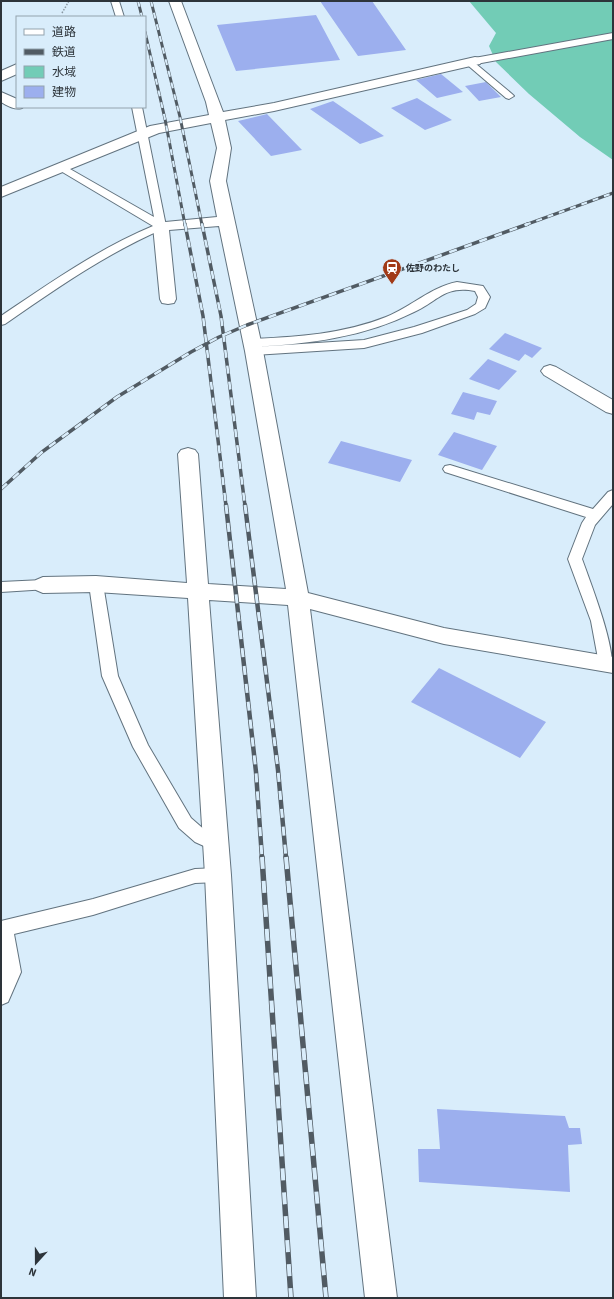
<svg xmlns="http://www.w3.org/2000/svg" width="614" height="1299" font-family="'Source Sans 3','Noto Sans JP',sans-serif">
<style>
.water{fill:#72ccb6}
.building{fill:#9cafee}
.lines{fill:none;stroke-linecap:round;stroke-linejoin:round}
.lane-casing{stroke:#62737f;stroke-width:2}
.street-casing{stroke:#62737f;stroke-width:2}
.path{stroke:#8997a2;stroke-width:1.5;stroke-dasharray:1.5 1.5;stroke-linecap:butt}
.lane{fill:#fff;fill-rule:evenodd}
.street{fill:#fff;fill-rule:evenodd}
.rail-far3-casing{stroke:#515b63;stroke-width:3}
.rail-far2-casing{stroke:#515b63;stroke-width:3.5}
.rail-far1-casing{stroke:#515b63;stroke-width:4.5}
.rail-casing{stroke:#515b63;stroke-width:5.5}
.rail-far3{stroke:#d9edfb;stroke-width:2;stroke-dasharray:6;stroke-linecap:butt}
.rail-far2{stroke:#d9edfb;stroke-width:2.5;stroke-dasharray:8;stroke-linecap:butt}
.rail-far1{stroke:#d9edfb;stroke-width:3;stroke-dasharray:9;stroke-linecap:butt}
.rail{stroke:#d9edfb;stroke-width:4;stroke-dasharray:12;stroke-linecap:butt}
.labels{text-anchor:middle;stroke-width:4;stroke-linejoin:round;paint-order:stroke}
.far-poi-label{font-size:9px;font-weight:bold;fill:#2d343a;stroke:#d9edfb;text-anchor:start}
</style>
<rect width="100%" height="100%" fill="#d9edfb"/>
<path class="water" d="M469,1H613V160L580,137L529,94L496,62L489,46L496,33Z"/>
<path class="building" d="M320,1H372L406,50L358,56Z
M316,15L340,60L236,71L217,25Z
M441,74L463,92L437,98L416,80Z
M486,82L501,97L479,101L465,86Z
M417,98L452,120L425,130L391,108Z
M333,101L384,136L360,144L310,109Z
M267,114L302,150L271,156L238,121Z
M505,333L542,348L532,358L525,354L519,361L489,349Z
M488,359L517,371L499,390L469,379Z
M463,392L497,401L490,415L477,412L474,420L451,414Z
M454,432L497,446L482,470L438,455Z
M341,441L412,460L400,482L328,463Z
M439,668L546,722L520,758L411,702Z
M437,1109L565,1116L569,1128H580L582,1144L568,1145L570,1192L419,1182L418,1149H440Z"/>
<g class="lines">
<defs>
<path id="lane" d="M111,1H119L124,17H116Z
M613,33V39L476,64L512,94L514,96L509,99L506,98L464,62L469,59Z
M132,107H142L166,226L165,228C107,253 57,288 5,324L1,325V316C50,283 98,249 153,226L54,167L55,165H63L154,217Z
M457,282L483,286L490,297L485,308L475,314L422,333L364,348L254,355L250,354L248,351L250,348L254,347L364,340L414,327L467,310L476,304L478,297L475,291C445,285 438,301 414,312C362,338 308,344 251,347L247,346L245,343L247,340L251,339C297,337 343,334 386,317C411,307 431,287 457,282Z
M450,465L593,509L608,492L613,490V504L595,525L582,559C591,584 614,643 612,668L607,670L602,668L599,664L591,621L568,559L582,523L586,517L445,472L443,469L445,466Z
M96,579L101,580L103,584L118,676L148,745L191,818L207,832L221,839L223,844L221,849L215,851L195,842L179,828L133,747L102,676L89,584L91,580Z
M43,580L48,581L50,585L48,589L1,592V582Z
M218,868L224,870L227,875L224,880L218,882L195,883L93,915L14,934L21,972L8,1002L1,1005V976C3,971 1,930 1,921L93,899L195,869Z"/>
<path id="street" d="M169,1H181L223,112L274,103L475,57L480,58L482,61L480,64L475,65L274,111L225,120L231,148L226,181L263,351L308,593L444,628L613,657V673L444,644L310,609L397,1298H365L288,605L209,600L231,875L256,1298H224L205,875L188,598L96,592L43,593L36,590L32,585L36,580L43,577L96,576L187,583L178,454L181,450L188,448L195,450L198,454L208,584L286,589L245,351L219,226L169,230L176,299L174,303L168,304L162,303L160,299L153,226L155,223L217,217L210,181L217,148L211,123L159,133L1,197V187L150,126L209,115L206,102Z
M17,64V74L1,81V71Z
M1,92L17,99V107H23L22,108C14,110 8,106 1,102Z
M550,365L556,367L613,400V414L606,412L544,375L541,371L544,367Z"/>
</defs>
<use href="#lane" class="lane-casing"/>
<use href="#street" class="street-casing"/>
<path class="path" d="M62,13L69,1"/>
<use href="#lane" class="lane"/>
<use href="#street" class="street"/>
<defs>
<path id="rail-far3" d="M138,1L142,17
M151,1L180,117L202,225
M145,32L165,119L185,225
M525,225L613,193"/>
<path id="rail-far2" d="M185,224L203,316L226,506
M202,224L221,316L245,506
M1,489L42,452L117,397L191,352L219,337L247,325L528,224"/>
<path id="rail-far1" d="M226,505L256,772L262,858
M245,505L278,770L286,858"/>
<path id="rail" d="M262,857L291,1298
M286,857L326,1298"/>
</defs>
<use href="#rail-far3" class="rail-far3-casing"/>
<use href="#rail-far2" class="rail-far2-casing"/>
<use href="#rail-far1" class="rail-far1-casing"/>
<use href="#rail" class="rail-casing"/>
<use href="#rail-far3" class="rail-far3"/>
<use href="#rail-far2" class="rail-far2"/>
<use href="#rail-far1" class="rail-far1"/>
<use href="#rail" class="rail"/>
</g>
<defs>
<symbol id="station-pin" viewBox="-11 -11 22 30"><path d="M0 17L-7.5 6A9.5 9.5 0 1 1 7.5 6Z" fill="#a13a17" stroke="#d9edfb"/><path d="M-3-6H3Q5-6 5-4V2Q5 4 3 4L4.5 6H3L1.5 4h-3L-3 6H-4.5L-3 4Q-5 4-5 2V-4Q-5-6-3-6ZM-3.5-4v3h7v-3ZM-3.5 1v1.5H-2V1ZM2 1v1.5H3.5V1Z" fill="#fff"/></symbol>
</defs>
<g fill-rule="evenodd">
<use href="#station-pin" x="381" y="257" width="22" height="30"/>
</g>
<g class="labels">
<g class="far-poi-label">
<text x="406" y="271">佐野のわたし</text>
</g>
</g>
<rect width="614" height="1299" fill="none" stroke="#2d343a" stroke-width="4"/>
<rect x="16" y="16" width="130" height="92" fill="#d9edfb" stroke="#94a3ae"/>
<rect x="24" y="29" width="20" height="6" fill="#ffffff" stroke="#94a3ae"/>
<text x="52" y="36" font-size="12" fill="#2d343a">道路</text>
<rect x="24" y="49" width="20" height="6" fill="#515b63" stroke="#94a3ae"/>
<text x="52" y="56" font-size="12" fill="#2d343a">鉄道</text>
<rect x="24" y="66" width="20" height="12" fill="#72ccb6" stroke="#94a3ae"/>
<text x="52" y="76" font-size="12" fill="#2d343a">水域</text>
<rect x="24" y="86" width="20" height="12" fill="#9cafee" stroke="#94a3ae"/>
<text x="52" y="96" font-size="12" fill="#2d343a">建物</text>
<g transform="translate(36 1263) rotate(201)" stroke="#d9edfb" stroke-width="3" paint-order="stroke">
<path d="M0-3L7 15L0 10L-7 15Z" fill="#2d343a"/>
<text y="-6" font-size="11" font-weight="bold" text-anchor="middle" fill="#2d343a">N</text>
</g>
</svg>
